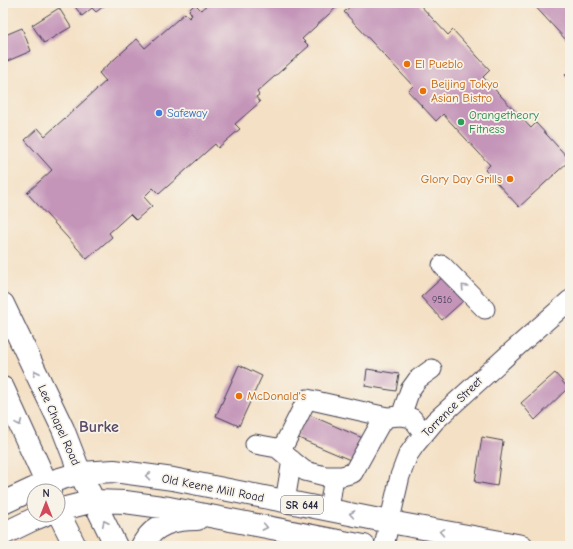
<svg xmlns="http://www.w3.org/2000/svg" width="573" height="549" font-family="'Comic Neue',sans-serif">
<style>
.building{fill:#c495b9}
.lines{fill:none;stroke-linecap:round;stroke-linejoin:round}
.minor-casing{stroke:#423e50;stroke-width:21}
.major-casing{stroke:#423e50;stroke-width:24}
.minor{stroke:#fff;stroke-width:19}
.major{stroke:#fff;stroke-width:22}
.oneway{stroke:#9c9ca7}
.food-dot{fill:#e8710a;stroke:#f7f3e8;stroke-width:1.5}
.shop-dot{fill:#3f7fe0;stroke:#f7f3e8;stroke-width:1.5}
.leisure-dot{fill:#2e9e5b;stroke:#f7f3e8;stroke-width:1.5}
.labels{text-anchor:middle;stroke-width:3.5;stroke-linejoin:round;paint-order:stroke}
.number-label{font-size:10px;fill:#4a3f5a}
.shield{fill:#f7f3e8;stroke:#62616f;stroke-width:1}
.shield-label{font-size:11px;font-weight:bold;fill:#22223b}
.food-label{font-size:12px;fill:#c56008;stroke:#f7f3e8;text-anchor:start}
.shop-label{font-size:12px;fill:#366cbe;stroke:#f7f3e8;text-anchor:start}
.leisure-label{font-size:12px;fill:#27864d;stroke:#f7f3e8;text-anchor:start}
.street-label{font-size:12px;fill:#22223b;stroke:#f7f3e8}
.district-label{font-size:16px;font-weight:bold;fill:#5b4a67;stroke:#f7f3e8}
</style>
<rect width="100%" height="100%" fill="#f7f3e8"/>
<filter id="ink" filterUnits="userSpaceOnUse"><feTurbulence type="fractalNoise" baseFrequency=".025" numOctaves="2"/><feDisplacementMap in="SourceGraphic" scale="8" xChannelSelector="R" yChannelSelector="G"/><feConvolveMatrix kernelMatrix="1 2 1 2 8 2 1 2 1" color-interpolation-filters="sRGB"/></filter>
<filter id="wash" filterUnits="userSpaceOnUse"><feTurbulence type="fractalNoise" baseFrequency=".012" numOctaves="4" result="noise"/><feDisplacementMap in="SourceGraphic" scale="16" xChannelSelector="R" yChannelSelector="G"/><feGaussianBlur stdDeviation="0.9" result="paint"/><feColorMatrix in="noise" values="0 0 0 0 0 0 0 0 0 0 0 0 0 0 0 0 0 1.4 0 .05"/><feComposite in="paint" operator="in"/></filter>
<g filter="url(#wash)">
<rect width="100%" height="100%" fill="#f4e0c4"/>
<g id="blocks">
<path class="building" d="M75,3H108L96,12L92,8L82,16L73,4Z
M209,3H341L302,39L309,46L257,92L259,95L256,97L260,102L235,124L240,129L218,148L215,144L159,194L153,188L144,197L152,206L136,220L130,214L109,233L112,237L87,259L27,193L52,170L25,140L38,128L45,136L106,81L99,73L137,39L145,48L185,13L189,18L192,15L189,10L195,4L201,10Z
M354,3H418L448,35L453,30L490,70L483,77L531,128L536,123L570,160L519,207L485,170L490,165L443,114L436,121L408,91L413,86L344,12Z
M532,3H566L570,7V37L566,40Z
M59,8L71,27L44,43L32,25Z
M22,28L31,51L3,63V36Z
M570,70V80L565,75Z
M456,265L465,275L451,288L463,301L442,320L421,297Z
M239,365L262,376L239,426L216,416Z
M367,369L399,374L396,391L365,386Z
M555,373L568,388L535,420L521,403Z
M307,414L365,439L355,462L296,437Z
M482,437L503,441L497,486L475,482Z"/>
</g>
</g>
<g filter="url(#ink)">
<use href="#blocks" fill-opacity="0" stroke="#423e50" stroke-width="1"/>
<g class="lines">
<defs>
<path id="minor" d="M442,265L485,309
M401,416L410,390L418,379L432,369
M255,444L277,448L305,471L325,476H342L353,473L379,426L387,417L401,416L412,418L424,434
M281,451L307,399L387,417
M285,501L292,460
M329,510L334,476
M384,546L400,476L408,455L415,445L435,421L511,352L570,300"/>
<path id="major" d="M3,304L63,429L80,473L116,546
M3,388L50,491
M3,503L46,483L80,473L114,471L173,479L390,522L522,546
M58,510L94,501L125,502L169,508L364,546
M58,512L75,546
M3,534L34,519L44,515
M142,546C154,523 174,519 197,519"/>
</defs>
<use href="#minor" class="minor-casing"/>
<use href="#major" class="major-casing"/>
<use href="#minor" class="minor"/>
<use href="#major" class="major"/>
</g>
<defs><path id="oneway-chevron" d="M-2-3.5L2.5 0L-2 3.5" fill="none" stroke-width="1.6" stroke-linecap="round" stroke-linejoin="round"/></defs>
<g class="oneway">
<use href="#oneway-chevron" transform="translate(464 287) rotate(-134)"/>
<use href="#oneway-chevron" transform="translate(36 373) rotate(-115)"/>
<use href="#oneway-chevron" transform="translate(19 423) rotate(66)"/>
<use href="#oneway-chevron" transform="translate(148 476) rotate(-173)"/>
<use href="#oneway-chevron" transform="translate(352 514) rotate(-169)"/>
<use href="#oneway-chevron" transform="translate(105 523) rotate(-116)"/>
<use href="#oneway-chevron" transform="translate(265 527) rotate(11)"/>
<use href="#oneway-chevron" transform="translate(442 532) rotate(-170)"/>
</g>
</g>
<g class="food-dot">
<circle cx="407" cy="64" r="4"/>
<circle cx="423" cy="91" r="4"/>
<circle cx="510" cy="179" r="4"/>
<circle cx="239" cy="396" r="4"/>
</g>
<circle class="shop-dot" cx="159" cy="113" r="4"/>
<circle class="leisure-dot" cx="461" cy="122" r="4"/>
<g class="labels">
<g class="number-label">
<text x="442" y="303">9516</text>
</g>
<rect class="shield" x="281" y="496" width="42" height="18" rx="3"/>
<g class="shield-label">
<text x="302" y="509">SR 644</text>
</g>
<g class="food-label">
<text x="415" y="68">El Pueblo</text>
<text x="431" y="88">Beijing Tokyo<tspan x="431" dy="14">Asian Bistro</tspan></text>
<text x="502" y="183" text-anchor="end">Glory Day Grills</text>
<text x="247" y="400">McDonald's</text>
</g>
<g class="shop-label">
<text x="167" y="117">Safeway</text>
</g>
<g class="leisure-label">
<text x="469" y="119">Orangetheory<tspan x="469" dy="14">Fitness</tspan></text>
</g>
<g class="street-label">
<text transform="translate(452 407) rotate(-45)" y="4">Torrence Street</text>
<text transform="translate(59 425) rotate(66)" y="4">Lee Chapel Road</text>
<text transform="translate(213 488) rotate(11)" y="4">Old Keene Mill Road</text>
</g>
<g class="district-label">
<text x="99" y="432">Burke</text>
</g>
</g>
<rect width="573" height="549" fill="none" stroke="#f7f3e8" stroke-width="16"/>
<g transform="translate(46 503)"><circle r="19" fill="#f7f3e8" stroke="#a29fa3"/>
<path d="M0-3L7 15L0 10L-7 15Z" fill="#d1495b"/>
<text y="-6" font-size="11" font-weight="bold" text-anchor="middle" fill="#22223b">N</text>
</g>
</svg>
